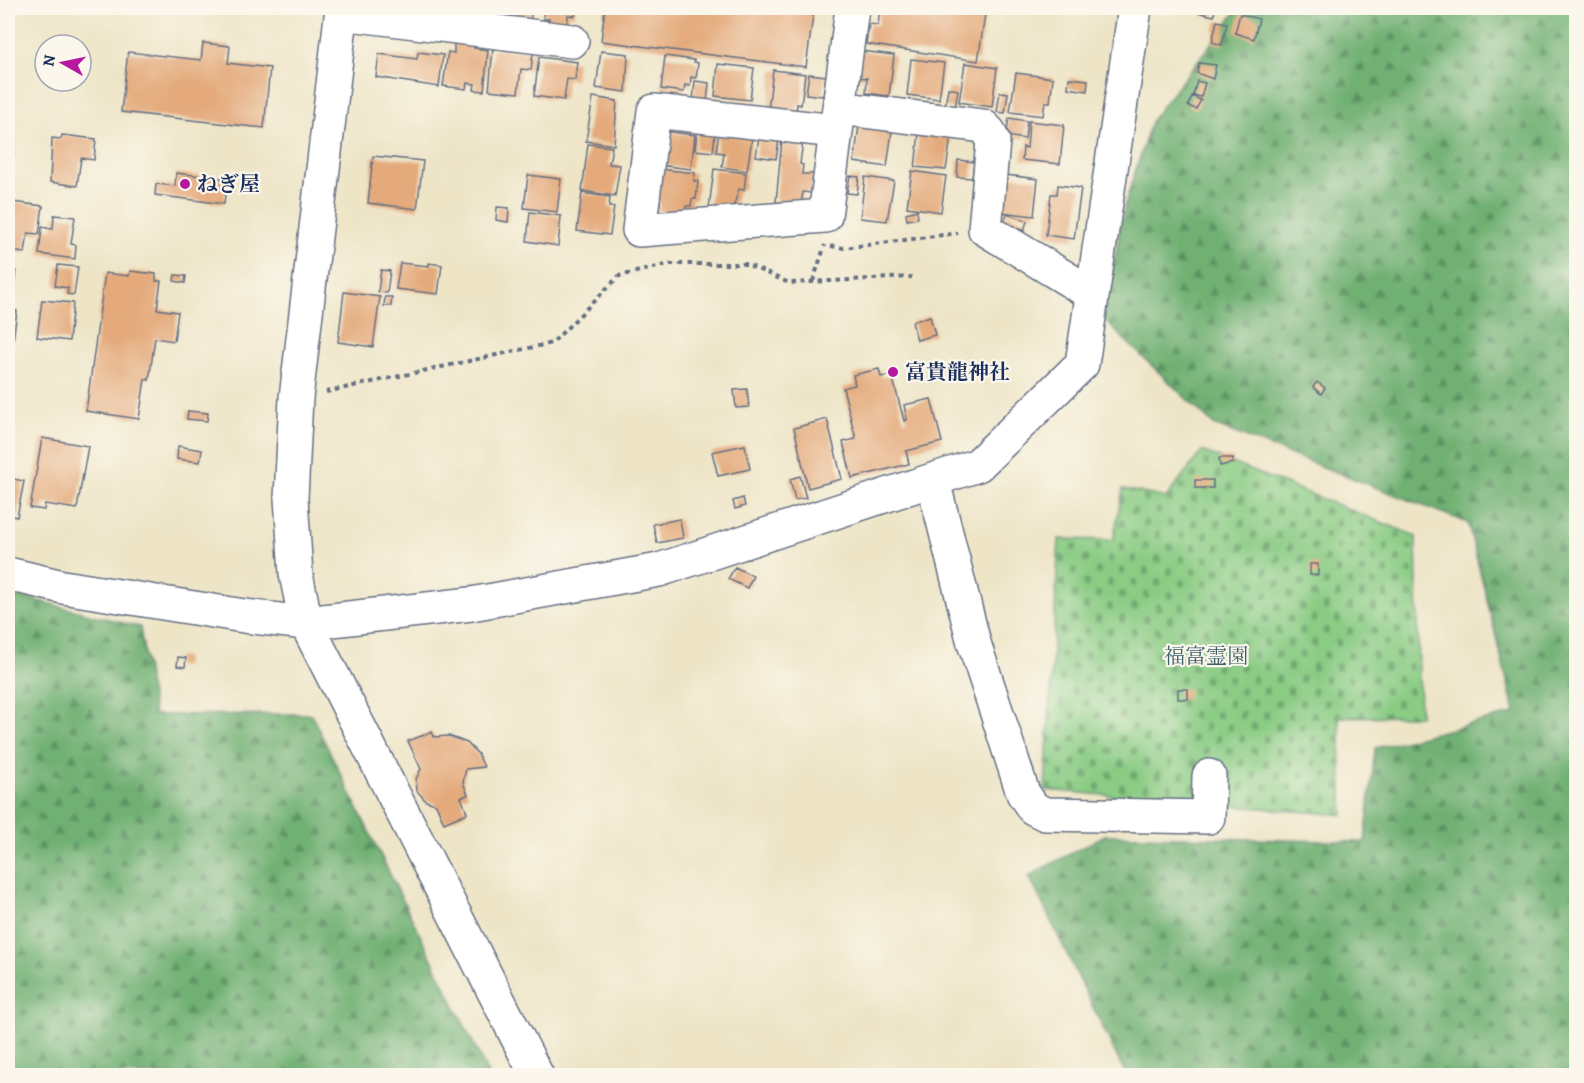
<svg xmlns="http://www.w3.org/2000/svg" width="1584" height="1083" font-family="Alegreya,'Noto Serif JP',serif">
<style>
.forest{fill:url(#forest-firs);stroke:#457068;stroke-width:1.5}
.cemetery{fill:url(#cemetery-stones);stroke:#527e71;stroke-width:1.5}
.building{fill:#e4aa7b}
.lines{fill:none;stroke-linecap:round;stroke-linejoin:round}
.minor-casing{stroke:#656f83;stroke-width:36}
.path{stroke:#656f83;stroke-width:4;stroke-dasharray:4.5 4.5;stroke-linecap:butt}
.minor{stroke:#fff;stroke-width:33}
.poi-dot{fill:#b5179e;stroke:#fbf7ec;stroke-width:2}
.labels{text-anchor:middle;stroke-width:4.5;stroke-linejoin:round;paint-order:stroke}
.poi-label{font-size:21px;font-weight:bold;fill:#1b2f5e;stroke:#fbf7ec;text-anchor:start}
.park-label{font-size:21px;fill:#3c5e69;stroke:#fbf7ec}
</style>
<defs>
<pattern id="forest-firs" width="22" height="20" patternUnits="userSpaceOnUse" patternTransform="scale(1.5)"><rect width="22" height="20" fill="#6fb072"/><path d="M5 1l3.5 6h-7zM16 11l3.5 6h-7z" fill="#5a9061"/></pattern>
<pattern id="cemetery-stones" width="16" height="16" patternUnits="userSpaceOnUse" patternTransform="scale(1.5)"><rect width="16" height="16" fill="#8acc84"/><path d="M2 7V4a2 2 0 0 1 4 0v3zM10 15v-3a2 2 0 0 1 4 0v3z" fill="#70a66f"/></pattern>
</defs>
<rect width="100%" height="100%" fill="#fbf7ec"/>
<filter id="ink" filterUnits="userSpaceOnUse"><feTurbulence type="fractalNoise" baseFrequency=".0167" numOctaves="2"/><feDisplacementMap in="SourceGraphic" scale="12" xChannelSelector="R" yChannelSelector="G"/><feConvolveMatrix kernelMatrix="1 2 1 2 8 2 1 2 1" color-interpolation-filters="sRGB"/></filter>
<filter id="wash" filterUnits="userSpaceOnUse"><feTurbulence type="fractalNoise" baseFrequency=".008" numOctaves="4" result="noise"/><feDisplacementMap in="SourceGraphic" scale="24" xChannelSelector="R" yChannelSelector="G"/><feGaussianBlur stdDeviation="1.35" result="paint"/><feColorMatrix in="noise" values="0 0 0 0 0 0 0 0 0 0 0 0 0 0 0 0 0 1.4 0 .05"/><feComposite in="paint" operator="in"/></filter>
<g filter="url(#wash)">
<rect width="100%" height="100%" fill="#eee5c7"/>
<path class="forest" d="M1239,8H1576V1075H1126L1029,876L1105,835L1365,842L1375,748L1515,713L1468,523L1214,425L1103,319L1125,204L1152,119Z
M8,593L140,627L154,715L311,714L489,1075H8Z"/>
<path class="cemetery" d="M1202,451L1416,536L1420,716L1339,717L1343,815L1045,790L1059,539L1113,540L1123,489L1166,498Z"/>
<g id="blocks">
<path class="building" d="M461,8H483V12Z
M499,8H532L530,24L511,21L512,16L498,14Z
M544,8H576L575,16L568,15L567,28L548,26L549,19H543Z
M605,8H814L806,67L601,41Z
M880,8H986L978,61L866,44L869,24L878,25Z
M1045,8H1069L1068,12Z
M1187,8H1215L1214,16L1187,10Z
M1240,14L1259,19L1254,39L1235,33Z
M1217,21L1227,23L1222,45L1212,42Z
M454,41L474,43V48L488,50L484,91L474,90L475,84L467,83L466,89L443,86L448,52L454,53Z
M203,43L230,46L228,63L270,68L264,128L121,112L128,52L201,60Z
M493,49L533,52L531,70L521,69L518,93L489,90Z
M601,51L628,54L626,92L596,88Z
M861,51L894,55L889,96L866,93L867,78L857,77Z
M418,52L443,55L439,87L376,77L379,54L417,59Z
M665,56L694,60V62L698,63L696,78L691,77L690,86L685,85L684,92L661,89Z
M539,57L577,62L575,80L567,79L564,100L534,96Z
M911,59L944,63L939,99L907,95Z
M965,63L997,68L992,107L959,102Z
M1199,63L1216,65L1213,79L1197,73Z
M718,64L754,68L750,100L715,96Z
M773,70L805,74L801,105L797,104L796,113L768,110Z
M1016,73L1053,78L1050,102H1045L1043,116L1010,112Z
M809,74L826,76L823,96L806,94Z
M1069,78L1088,80L1087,91L1068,88Z
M695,81L709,83L707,102L693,100Z
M1197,81L1205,83L1201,97L1193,95Z
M948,88L958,90L955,108L945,107Z
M1000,92L1008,93L1005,113L997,112Z
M1192,96L1201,100L1196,109L1188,106Z
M593,97L617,101L614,145L586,141Z
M1009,118L1027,121L1025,139L1006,136Z
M1029,121L1064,125L1060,164L1022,160L1023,147L1027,148Z
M859,126L892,131L887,167L854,162Z
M662,131L695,135L691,169L658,165Z
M697,132L715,134L713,152L695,150Z
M719,132L752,138L747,171L722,167L724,153L716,152Z
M8,133L16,134L10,183H8Z
M919,133L951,137L946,170L915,167Z
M62,135L96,139L94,160L81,158L77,186L50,182L52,138L61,139Z
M759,137L779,140L776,159L756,156Z
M782,139L803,141L800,164L803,165L802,174H813L811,193L803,192L801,205L776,202Z
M588,144L612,147L609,164L620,165L615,196L582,191Z
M373,156L423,161L417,209L368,203Z
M958,160L974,162L972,178L957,177Z
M660,169L695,173L694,181H698L696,199H692L691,206H686L685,214L659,211L660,202H657Z
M714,169L746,173L744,190L739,189L732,211L709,208Z
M912,171L946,176L941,212L907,207Z
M176,173L227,179L224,204L155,195L156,184L175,186Z
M528,175L561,179L557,212L524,208Z
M1006,175L1038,179L1034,216L1001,212Z
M850,176L859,177L857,194L847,193Z
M865,177L894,181L887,221L860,218Z
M1058,185L1081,188L1074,239L1046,235L1051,194H1057Z
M582,193L610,197L609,207H614L610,235L577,231Z
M12,202L43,206L39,234L28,233L25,253L8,251V215Z
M497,207L509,208L508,222L496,220Z
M917,210L918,218L907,220L906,213Z
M530,212L561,216L558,246L527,241Z
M1007,214L1027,221L1024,231L1004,223Z
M54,215L75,217L71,244L76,245L75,259L39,254L42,227L53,229Z
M400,263L429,266V263L442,265L438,294L396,289Z
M58,265L78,267L74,295L67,294L68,288L55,286Z
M8,270L16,271L13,294L8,293Z
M381,270L390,271L387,293L378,292Z
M130,271L156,274V281H161L157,309L178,312L174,341L155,338L149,380L145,379L139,419L86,411L105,273L129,276Z
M175,275L186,276L185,283L174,281Z
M344,292L380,297L373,347L338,342Z
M385,297H392L391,306H384Z
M42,300L73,303L69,341L37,337Z
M8,310L17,311L13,341L8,340Z
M930,316L935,335L917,340L912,322Z
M8,369L13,370L9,397L8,396Z
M879,369L881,377L892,375L904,421L907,420L904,405L931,399L942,442L906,451L909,464L852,478L843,442L856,439L843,388L855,385L853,375Z
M1317,382L1325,388L1321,394L1313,387Z
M747,389L749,407L736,408L734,390Z
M188,411L208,413L207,421L187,419Z
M827,419L842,479L808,488L794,428Z
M42,438L88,446L77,509L45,504L44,510L30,508Z
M745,445L750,469L718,476L712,452Z
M178,446L202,450L200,462L177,459Z
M1219,458H1233V463L1220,466Z
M800,476L806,498L795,500L790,479Z
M8,478L24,481L17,517L12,516L11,521L8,520Z
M1195,480H1213V488H1195Z
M743,498L745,506L735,509L733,501Z
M680,519L683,538L657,543L653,524Z
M1310,564H1318V575H1310Z
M735,567L753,576L747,588L728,579Z
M178,657L186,658L185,667L177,666Z
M1178,689H1188V699H1178Z
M432,732L434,737L449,736L467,743L478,754L484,767L466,769L463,782L468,795L461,797L467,813L444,823L436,804L426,801L417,791L416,779L421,769L408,741Z"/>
</g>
</g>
<g filter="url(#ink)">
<use href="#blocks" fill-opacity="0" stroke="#656f83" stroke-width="1.5"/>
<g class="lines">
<defs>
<path id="minor" d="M342,8L296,398L291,498L296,574L306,623L537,1076
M341,13L572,41
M839,108L983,126L989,132L993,141L985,229L1092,294
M836,131L654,111L639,230L825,216L852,8
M933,481L974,643L1023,793L1033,808L1045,814L1208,817L1209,776
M8,574L63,587L244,616L306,623L471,604L659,570L978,465L1082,364L1135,8"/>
</defs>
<use href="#minor" class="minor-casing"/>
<path class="path" d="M831,246L844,248L958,233
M813,281L825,245
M326,392L552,343L619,276L670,264H746L789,283L912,277"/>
<use href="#minor" class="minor"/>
</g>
</g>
<g class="poi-dot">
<circle cx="185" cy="184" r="6"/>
<circle cx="893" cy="372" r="6"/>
</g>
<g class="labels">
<g class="poi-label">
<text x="197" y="191">ねぎ屋</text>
<text x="905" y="379">富貴龍神社</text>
</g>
<g class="park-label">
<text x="1206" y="663">福富霊園</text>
</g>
</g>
<rect width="1584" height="1083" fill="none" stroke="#fbf7ec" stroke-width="30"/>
<g transform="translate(63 63) rotate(279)"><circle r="28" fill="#fbf7ec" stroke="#a1a7b3" stroke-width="1.5"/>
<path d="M0-4.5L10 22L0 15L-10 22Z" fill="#b5179e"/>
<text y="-9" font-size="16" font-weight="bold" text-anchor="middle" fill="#1b2f5e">N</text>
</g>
</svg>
